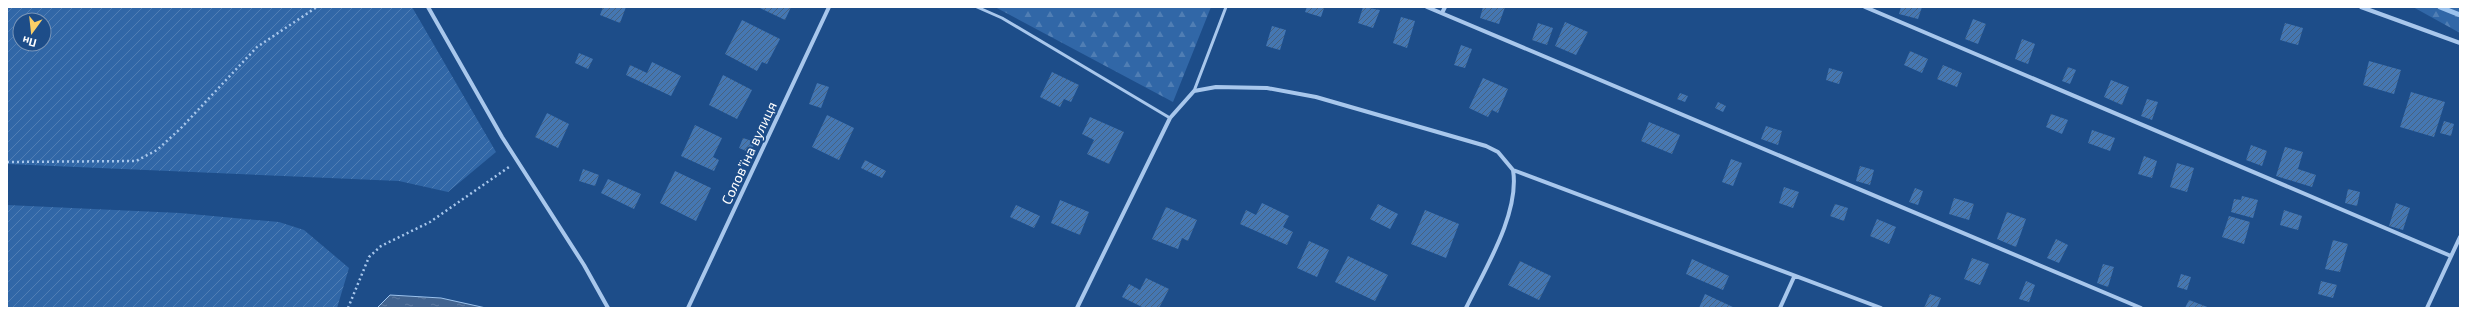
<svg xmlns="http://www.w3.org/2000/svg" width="2467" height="315" font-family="'Exo 2',sans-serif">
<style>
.forest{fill:url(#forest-firs)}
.garden{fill:url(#garden-furrows);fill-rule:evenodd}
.water{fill:url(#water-ripples);stroke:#9bc2ed}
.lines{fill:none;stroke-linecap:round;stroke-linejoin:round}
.stream{stroke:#9bc2ed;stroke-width:5}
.building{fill:url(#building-hatch)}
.path{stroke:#a8c7ec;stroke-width:2.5;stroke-dasharray:2 3;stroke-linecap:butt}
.lane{stroke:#a8c7ec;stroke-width:3}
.street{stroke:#a8c7ec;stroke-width:4}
.labels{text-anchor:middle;stroke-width:4;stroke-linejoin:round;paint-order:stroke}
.street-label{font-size:14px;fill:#fff;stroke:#1d4d89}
</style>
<defs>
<pattern id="forest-firs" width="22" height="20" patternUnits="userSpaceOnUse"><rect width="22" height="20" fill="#3167a7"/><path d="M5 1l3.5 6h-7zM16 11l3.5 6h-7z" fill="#507eb4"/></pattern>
<pattern id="garden-furrows" width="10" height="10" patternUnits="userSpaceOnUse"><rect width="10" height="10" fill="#3167a7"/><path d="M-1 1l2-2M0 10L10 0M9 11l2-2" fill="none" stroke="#507eb4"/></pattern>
<pattern id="water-ripples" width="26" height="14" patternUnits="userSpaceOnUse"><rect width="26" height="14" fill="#41638f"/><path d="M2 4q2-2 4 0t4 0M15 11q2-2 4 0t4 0" fill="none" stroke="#5e7aa0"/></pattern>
<pattern id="building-hatch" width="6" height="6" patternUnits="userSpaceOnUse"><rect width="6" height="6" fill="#4577b2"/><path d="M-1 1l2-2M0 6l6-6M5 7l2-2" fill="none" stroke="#48627f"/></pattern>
</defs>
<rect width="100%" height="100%" fill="#1d4d89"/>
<path class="forest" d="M995,7H1211L1173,102Z
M2413,7H2460V33Z"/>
<path class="garden" d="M7,7H412L496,152L448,192L399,181L7,164ZM20,20H44V44H20Z
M7,205L180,213L279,222L304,230L349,268L337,308H7Z"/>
<path class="water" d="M390,295L441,298L486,308H377Z"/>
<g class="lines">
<path class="stream" d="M2440,7L2460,15"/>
</g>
<path class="building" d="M603,7H626L620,23L600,15Z
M758,7H791L785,20Z
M1307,7L1324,8L1321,17L1305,12Z
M1363,7L1380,10L1373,28L1358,23Z
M1483,7H1505L1499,24L1480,18Z
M1901,7H1922L1918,19L1899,14Z
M1401,17L1415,21L1407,48L1393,43Z
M1973,19L1986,24L1978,44L1965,39Z
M742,20L780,39L767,64L762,62L757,71L725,54Z
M1565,22L1588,32L1576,55L1555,46Z
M1538,23L1553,28L1547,45L1532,40Z
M2285,23L2303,28L2298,45L2280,40Z
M1272,26L1286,30L1280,50L1266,46Z
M2022,39L2035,44L2028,64L2015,59Z
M1461,45L1472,49L1465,68L1454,65Z
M1910,51L1928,59L1922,73L1904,65Z
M579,53L593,59L588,69L575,63Z
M2369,61L2401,70L2394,94L2363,85Z
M652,62L681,76L671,96L626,75L630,65L647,73Z
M1943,65L1962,73L1957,87L1937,79Z
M2068,67L2076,70L2070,84L2062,81Z
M1829,68L1843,72L1839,84L1826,80Z
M1052,72L1079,85L1071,102L1064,99L1060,107L1040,97Z
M723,75L752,90L737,119L709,105Z
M1483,78L1508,89L1498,113L1492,110L1488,117L1469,108Z
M2111,80L2129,87L2122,105L2104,97Z
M817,83L829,87L821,108L809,104Z
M2411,92L2445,102L2434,137L2400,127Z
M1680,93L1688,96L1685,102L1677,99Z
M2147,99L2158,102L2152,120L2141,116Z
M1718,102L1726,106L1723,112L1715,108Z
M547,113L569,124L558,148L535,137Z
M2051,114L2068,120L2062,134L2046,127Z
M827,115L854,128L839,160L812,147Z
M1090,117L1124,132L1109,164L1087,154L1094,140L1082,134Z
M2444,121L2454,124L2451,136L2440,133Z
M1649,122L1680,135L1672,154L1641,141Z
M695,125L722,138L713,157L719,160L714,171L681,156Z
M1766,126L1782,131L1778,145L1761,139Z
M2092,130L2115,138L2110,151L2088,143Z
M743,138L755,142L751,153L739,148Z
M2251,145L2267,151L2262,166L2246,160Z
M2285,147L2303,152L2298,169L2316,175L2312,187L2276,176Z
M2144,156L2157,161L2152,178L2138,174Z
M1731,159L1742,163L1733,186L1722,182Z
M865,160L886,171L882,178L861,168Z
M2177,163L2194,168L2187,192L2170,187Z
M1860,166L1874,170L1870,185L1856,181Z
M583,169L599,175L595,186L579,181Z
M675,171L711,188L696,221L660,203Z
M608,179L641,194L634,209L601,193Z
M1784,187L1799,192L1793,208L1779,203Z
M1915,188L1923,191L1918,205L1909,202Z
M2348,189L2360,192L2357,206L2345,203Z
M2242,196L2258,200L2253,218L2231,212L2234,199L2241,200Z
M1954,198L1974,204L1969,220L1949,214Z
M1060,200L1089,212L1080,235L1051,223Z
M1262,203L1289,216L1283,227L1293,232L1287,245L1240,224L1246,210L1256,215Z
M2396,203L2410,208L2403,230L2389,226Z
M1378,204L1398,214L1390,229L1370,219Z
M1835,204L1848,208L1844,221L1830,216Z
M1016,205L1040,216L1034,228L1010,217Z
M1166,207L1197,220L1188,241L1182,238L1178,249L1152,239Z
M1425,210L1459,224L1446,258L1411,244Z
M2284,210L2302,216L2298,230L2280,225Z
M2007,212L2026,219L2016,247L1997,239Z
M2229,216L2250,222L2244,244L2222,237Z
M1877,219L1896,227L1889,244L1870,236Z
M2056,239L2068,245L2059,263L2047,258Z
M2333,240L2348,244L2340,272L2325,269Z
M1309,241L1329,250L1317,277L1297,268Z
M1348,256L1388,275L1375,301L1335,282Z
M1972,258L1989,264L1980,285L1964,279Z
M1692,259L1729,276L1723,290L1686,274Z
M1520,261L1551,276L1539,300L1508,285Z
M2103,264L2114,267L2108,287L2097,283Z
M2181,274L2191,277L2187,290L2177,287Z
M1146,278L1169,289L1159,308H1144L1122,297L1129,284L1140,290Z
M2026,281L2035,285L2029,302L2019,299Z
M2321,281L2337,285L2333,298L2318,294Z
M1705,294L1735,308H1699Z
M1930,294L1941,298L1937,308H1924Z
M2189,300L2210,308H2185Z"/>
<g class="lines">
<path class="path" d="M7,162L136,161L157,150L181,128L257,47L317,7
M348,308L369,257L381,246L430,222L509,167"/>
<path class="lane" d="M977,7L1002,18L1170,118
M1194,91L1226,7"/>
<path class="street" d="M428,7L502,137L584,265L608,308
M1427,7L2141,308
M1865,7L2451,256
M2361,7L2460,43
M1442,13L1445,7
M688,308L829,7
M1077,308L1170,118L1194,91L1216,87L1267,88L1316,97L1486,146L1498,152L1513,170L1881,308
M1466,308C1485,269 1520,213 1513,170
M1780,308L1794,277
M2427,308L2460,237"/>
</g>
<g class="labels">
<g class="street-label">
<text transform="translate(749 153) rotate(-65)" y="5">Соловʼїна вулиця</text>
</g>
</g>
<rect width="2467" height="315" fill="none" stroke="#ffffff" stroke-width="16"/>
<g transform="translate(32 32) rotate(195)"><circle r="19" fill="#1d4d89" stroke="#7794b8"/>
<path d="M0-3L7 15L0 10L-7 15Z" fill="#fbcf66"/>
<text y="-6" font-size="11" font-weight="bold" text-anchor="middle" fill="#ffffff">Пн</text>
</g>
</svg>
